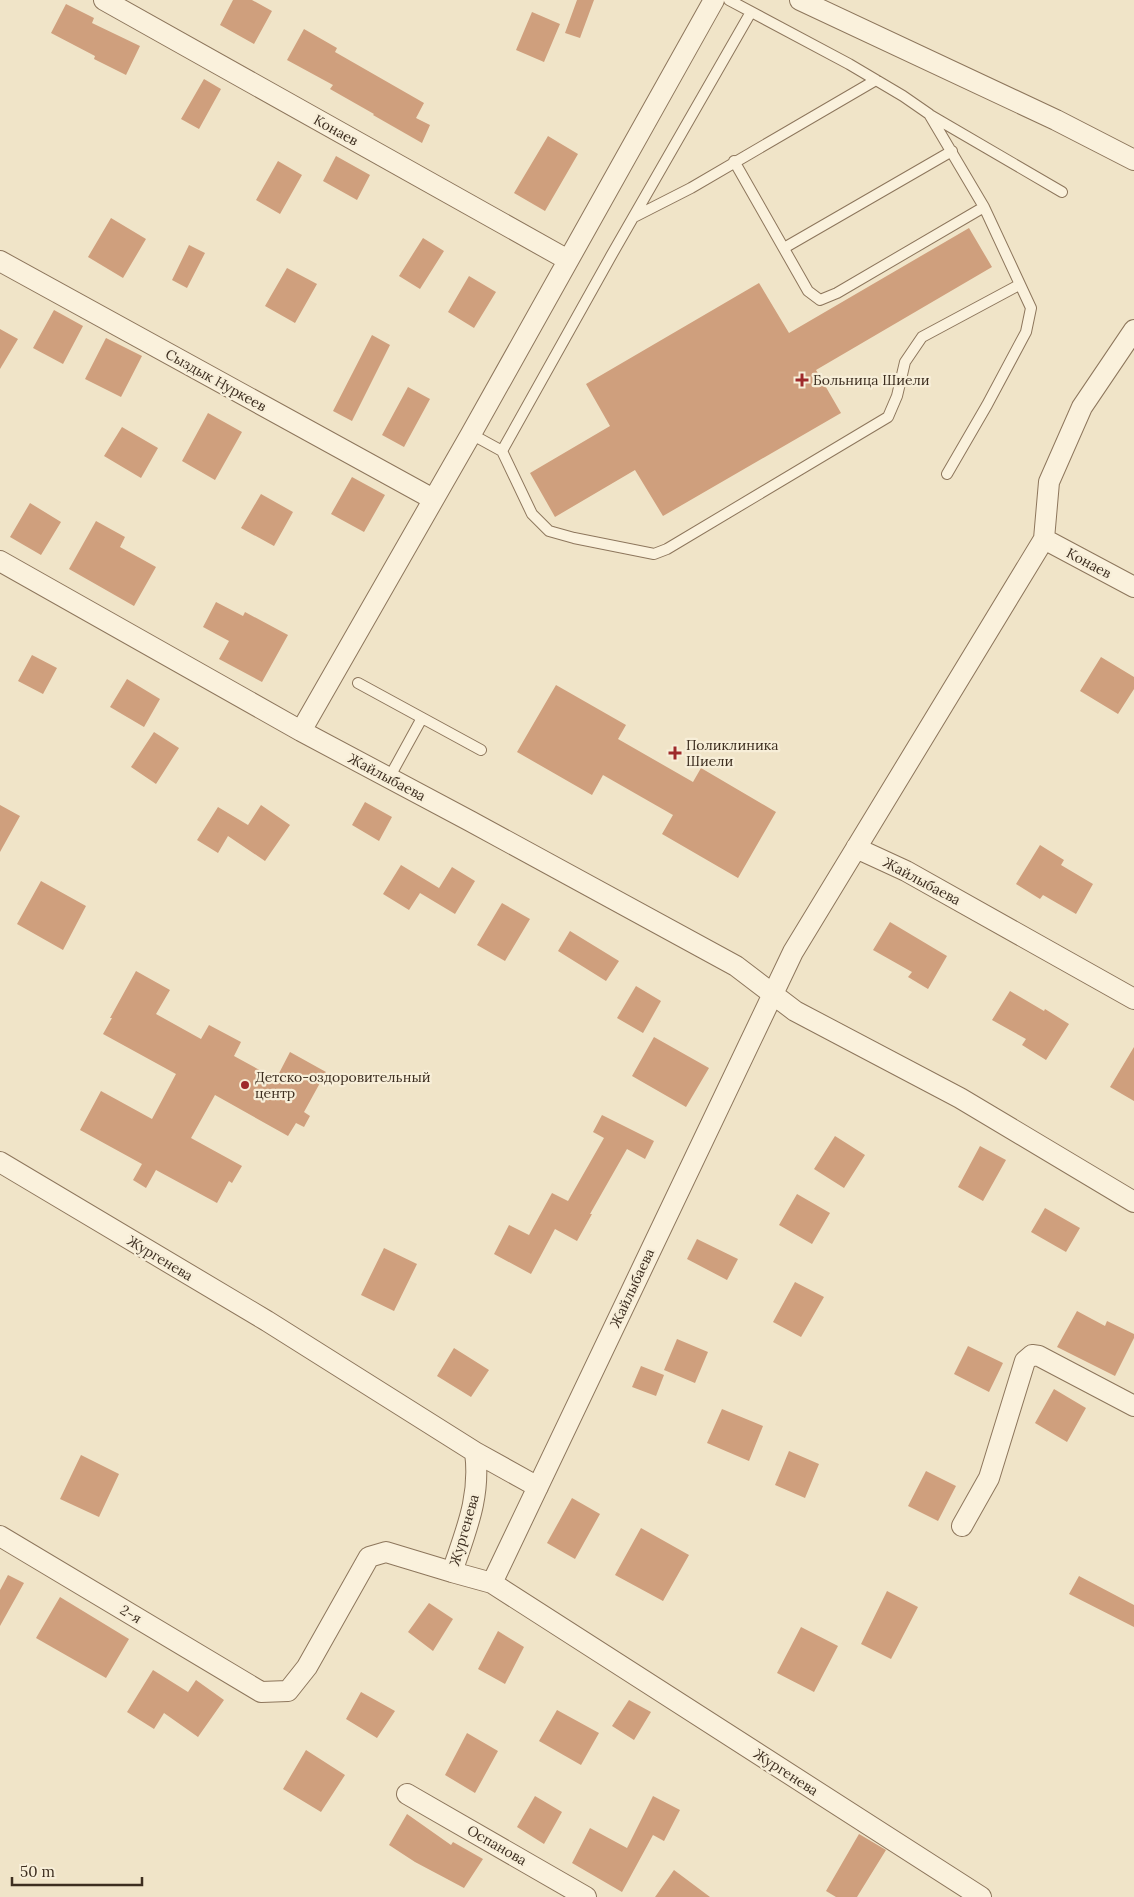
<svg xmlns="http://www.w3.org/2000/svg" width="1134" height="1897" font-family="Lora,serif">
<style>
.building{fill:#cf9f7d}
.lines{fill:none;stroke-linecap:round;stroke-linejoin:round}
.lane-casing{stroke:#8d765c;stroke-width:12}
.street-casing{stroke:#8d765c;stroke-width:22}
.lane{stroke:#faf1dc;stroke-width:10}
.street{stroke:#faf1dc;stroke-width:20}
.poi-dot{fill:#9e2a2b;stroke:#f7eed8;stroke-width:2}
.labels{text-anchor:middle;stroke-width:4.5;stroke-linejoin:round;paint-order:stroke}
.street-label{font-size:14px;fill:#3d2e20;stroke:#f7eed8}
.poi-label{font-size:14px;fill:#3d2e20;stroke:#f7eed8;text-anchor:start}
</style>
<rect width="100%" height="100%" fill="#f0e4c8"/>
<path class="building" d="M233,0H252L272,11L254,44L220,25Z
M577,0H594L580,38L565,33Z
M66,4L94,18L92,23L140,46L126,75L94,59L95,56L51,33Z
M532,12L560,24L544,62L516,50Z
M304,29L337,48L335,52L424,103L416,118L430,125L422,143L373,115L374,114L330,89L333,85L287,60Z
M204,79L221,89L199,129L181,119Z
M548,136L578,154L545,211L514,193Z
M336,156L370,175L357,200L323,181Z
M278,161L302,175L280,214L256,200Z
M111,218L146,239L123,278L88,257Z
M969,228L992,267L816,370L841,413L663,516L635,470L555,517L530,473L610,426L586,384L759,283L789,333Z
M423,238L444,251L420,289L399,276Z
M189,245L205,253L187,288L172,280Z
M287,268L317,284L295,323L265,306Z
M469,276L496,292L474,328L448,312Z
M54,310L83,326L63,364L33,348Z
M0,329L18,339L0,369Z
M372,335L390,345L352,421L333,411Z
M106,338L142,356L121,397L85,379Z
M408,387L430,399L404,447L382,435Z
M208,413L242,432L215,480L182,461Z
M122,427L158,448L141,478L104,456Z
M352,477L385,495L364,532L331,514Z
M261,494L293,512L274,546L241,528Z
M30,503L61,522L41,555L10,537Z
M96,521L125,537L120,547L156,567L134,606L69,569Z
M216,602L243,616L245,612L288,635L262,682L219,659L229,641L203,627Z
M32,655L57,668L43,694L18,681Z
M1101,657L1134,677V689L1118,714L1080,691Z
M127,679L160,699L144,727L110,707Z
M556,685L626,725L618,739L693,782L701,768L776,812L738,878L662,834L673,815L603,775L592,795L517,752Z
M154,732L179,748L156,784L131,767Z
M365,802L392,817L379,841L352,825Z
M0,805L20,816L0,852Z
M261,805L290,825L265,861L228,836L218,853L197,840L218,807L248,825Z
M1040,845L1064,860L1061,865L1093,884L1076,914L1043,895L1040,899L1016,884Z
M401,865L439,888L452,867L475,881L455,914L420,893L409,910L383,894Z
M41,881L86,906L63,950L17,924Z
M502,903L530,919L505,961L477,945Z
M890,922L947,956L928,989L908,977L912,972L873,950Z
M570,931L619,961L606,981L558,951Z
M136,971L170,990L156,1014L201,1039L209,1025L241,1042L234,1056L276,1079L290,1052L326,1072L304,1112L310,1116L304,1127L296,1123L288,1136L215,1095L191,1138L242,1166L232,1183L229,1181L217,1203L156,1170L146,1188L133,1180L142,1164L80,1130L101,1091L152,1119L176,1074L103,1034L112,1018H110Z
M636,986L661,1001L643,1033L617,1018Z
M1010,991L1044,1011L1045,1009L1069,1024L1046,1060L1022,1045L1026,1039L992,1020Z
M654,1037L709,1068L686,1107L632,1076Z
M1134,1047V1101L1110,1087Z
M602,1115L654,1141L645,1159L627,1149L590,1214H592L577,1241L555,1229L531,1274L494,1254L509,1225L529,1235L552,1193L568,1201L604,1138L593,1132Z
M835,1136L865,1155L844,1188L814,1169Z
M980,1146L1006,1160L983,1201L958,1187Z
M797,1194L830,1213L812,1244L779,1225Z
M1045,1208L1080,1228L1066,1252L1031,1232Z
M697,1239L738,1259L727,1280L687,1259Z
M384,1248L417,1264L394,1311L361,1295Z
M795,1282L824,1297L801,1337L773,1322Z
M1077,1311L1105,1326L1107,1321L1134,1334V1338L1115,1376L1057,1347Z
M677,1339L708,1352L695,1383L664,1370Z
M968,1346L1003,1363L989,1392L954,1374Z
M454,1348L489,1370L471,1397L437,1376Z
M641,1366L664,1375L656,1396L632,1387Z
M1054,1389L1086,1408L1067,1442L1035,1423Z
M722,1409L763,1426L749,1461L707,1443Z
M789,1451L819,1464L805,1498L775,1485Z
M81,1455L119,1474L99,1517L60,1499Z
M926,1471L956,1486L938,1521L908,1506Z
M572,1498L600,1514L575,1559L547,1543Z
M641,1528L689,1555L663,1601L615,1575Z
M8,1575L24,1583L0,1626V1590Z
M1079,1576L1134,1605V1627L1069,1594Z
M887,1591L918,1607L891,1659L861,1644Z
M60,1597L129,1639L106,1678L36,1638Z
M429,1603L453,1619L433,1651L408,1632Z
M801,1627L838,1646L814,1692L777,1673Z
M498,1631L524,1647L505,1684L478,1669Z
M153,1670L188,1692L196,1680L224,1700L198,1737L164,1713L154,1729L127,1712Z
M361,1692L395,1711L377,1738L346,1719Z
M629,1700L651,1712L634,1740L612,1726Z
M557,1710L599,1733L581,1765L539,1741Z
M467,1733L498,1751L475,1793L445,1775Z
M306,1750L345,1775L321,1812L283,1789Z
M535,1796L562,1812L544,1844L517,1827Z
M653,1796L680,1810L664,1841L653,1835L622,1892L572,1863L590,1828L627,1848Z
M407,1814L451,1845L453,1842L483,1859L464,1888L415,1862L389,1845Z
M859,1834L886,1850L857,1897H836L826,1891Z
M674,1870L710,1897H655Z"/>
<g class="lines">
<defs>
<path id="lane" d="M729,0L849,64L903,96L929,114L984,207L1031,308L1026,332L987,405L947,474
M930,115L1062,192
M734,161L808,291L820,300L837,293L984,207
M636,216L691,188L876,80
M784,248L952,151
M471,434L502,451L532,514L549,531L574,538L654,554L667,549L888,417L897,396L905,362L922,337L1019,285
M502,451L611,256L751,12
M358,683L481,750
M389,778L422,718"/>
<path id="street" d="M104,0L568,260
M800,0L1056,120L1134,160
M0,261L433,499
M1044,539L1134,587
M0,561L301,731L470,821L736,966L795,1011L960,1098L1134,1202
M301,731L471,434L714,0
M856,848L906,871L1134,999
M0,1162L267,1321L475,1452C481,1497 466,1530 452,1572L492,1583L981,1897
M475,1452L538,1487
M962,1526L989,1478L1025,1361L1032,1355L1039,1356L1134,1406
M0,1536L261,1692L288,1691L307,1667L369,1557L386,1552L452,1572
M492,1583L793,952L1044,539L1049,482L1082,407L1134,330
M407,1794L586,1897"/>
</defs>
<use href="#lane" class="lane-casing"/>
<use href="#street" class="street-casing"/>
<use href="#lane" class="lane"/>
<use href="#street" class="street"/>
</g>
<g class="poi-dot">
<path d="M799.5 372.5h5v5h5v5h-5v5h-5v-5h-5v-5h5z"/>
<path d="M672.5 745.5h5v5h5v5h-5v5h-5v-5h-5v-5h5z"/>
<circle cx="245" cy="1085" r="5"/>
</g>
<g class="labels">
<g class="street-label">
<text transform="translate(336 130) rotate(29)" y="5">Конаев</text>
<text transform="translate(216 380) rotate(29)" y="5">Сыздык Нуркеев</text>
<text transform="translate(1089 563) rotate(28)" y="5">Конаев</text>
<text transform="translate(387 777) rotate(28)" y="5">Жайлыбаева</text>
<text transform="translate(922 881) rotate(28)" y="5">Жайлыбаева</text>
<text transform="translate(160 1258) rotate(31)" y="5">Жургенева</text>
<text transform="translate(632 1288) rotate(-65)" y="5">Жайлыбаева</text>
<text transform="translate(464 1530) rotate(-74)" y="5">Жургенева</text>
<text transform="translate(131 1614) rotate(31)" y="5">2-я</text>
<text transform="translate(786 1772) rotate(33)" y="5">Жургенева</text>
<text transform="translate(497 1845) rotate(30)" y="5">Оспанова</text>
</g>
<g class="poi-label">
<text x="813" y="385">Больница Шиели</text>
<text x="686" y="750">Поликлиника<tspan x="686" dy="16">Шиели</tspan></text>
<text x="255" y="1082">Детско-оздоровительный<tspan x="255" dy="16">центр</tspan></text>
</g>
</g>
<path d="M12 1877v8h130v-8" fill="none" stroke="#3d2e20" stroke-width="2.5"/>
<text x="20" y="1877" font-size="15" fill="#3d2e20" stroke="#f7eed8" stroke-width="4" paint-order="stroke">50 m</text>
</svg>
